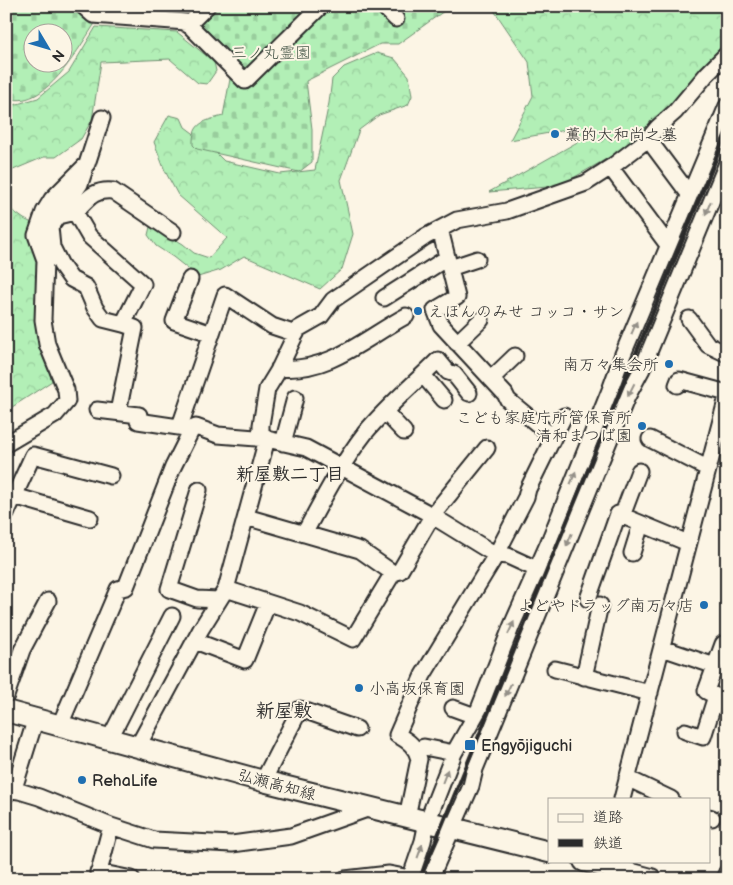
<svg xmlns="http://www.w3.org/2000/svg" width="733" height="885" font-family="'Balsamiq Sans','Klee One',sans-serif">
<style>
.forest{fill:url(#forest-crowns);stroke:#6e8d70}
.cemetery{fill:url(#cemetery-stones);stroke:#6e8d70;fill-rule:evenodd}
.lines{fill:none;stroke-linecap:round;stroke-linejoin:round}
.minor-casing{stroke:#2b2b2b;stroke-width:19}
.major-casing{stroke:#2b2b2b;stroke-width:24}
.minor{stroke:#fcf5e5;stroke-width:15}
.major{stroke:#fcf5e5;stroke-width:20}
.rail{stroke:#2b2b2b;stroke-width:4}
.oneway{fill:#949088}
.poi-dot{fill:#1f6fb2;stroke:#fcf5e5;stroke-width:2}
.labels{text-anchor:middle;stroke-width:4;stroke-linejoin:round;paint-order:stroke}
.park-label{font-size:16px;fill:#4d5c4e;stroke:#fcf5e5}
.poi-label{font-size:16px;fill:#2b2b2b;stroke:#fcf5e5;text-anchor:start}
.street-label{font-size:16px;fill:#2b2b2b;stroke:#fcf5e5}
.neighbourhood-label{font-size:18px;font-weight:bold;fill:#2b2b2b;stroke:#fcf5e5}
.quarter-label{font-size:19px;font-weight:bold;fill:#2b2b2b;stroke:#fcf5e5}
</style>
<defs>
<pattern id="forest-crowns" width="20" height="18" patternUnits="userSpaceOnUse" patternTransform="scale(1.25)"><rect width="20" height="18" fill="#b2efb6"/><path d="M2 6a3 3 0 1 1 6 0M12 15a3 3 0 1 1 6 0" fill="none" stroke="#99cd9d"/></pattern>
<pattern id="cemetery-stones" width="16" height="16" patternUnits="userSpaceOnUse" patternTransform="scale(1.25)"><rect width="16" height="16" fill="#b2efb6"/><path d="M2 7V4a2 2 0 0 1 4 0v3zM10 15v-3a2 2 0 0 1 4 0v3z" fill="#99cd9d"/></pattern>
</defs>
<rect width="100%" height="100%" fill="#fcf5e5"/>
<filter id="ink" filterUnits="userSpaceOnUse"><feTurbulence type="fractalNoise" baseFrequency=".02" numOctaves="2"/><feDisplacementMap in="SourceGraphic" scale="10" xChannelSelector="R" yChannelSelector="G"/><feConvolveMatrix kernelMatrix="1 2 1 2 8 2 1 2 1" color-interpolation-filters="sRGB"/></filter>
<g filter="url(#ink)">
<path class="forest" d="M491,6H727V49L629,146L559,186L489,192L581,140L577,128L510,140L533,96L529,62Z
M96,27L177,32L214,62L216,71L207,84L198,83L170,59L101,62L92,120L81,139L56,157H44L6,173V100L14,105L38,98L69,72Z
M377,53L394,58L409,76L412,96L408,105L379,115L359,130L341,180L353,234L342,269L320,289L244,256L221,270L198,277L173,257L156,246L148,235L150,227L160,230L183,244L194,253L209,258L227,238L178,195L165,171L154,142L169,115L181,118L185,127L205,142L224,161L280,174L315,170L329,103L332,79L344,67Z
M6,206L24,219L34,224L42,258L36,292L35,320L41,345L52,381L6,411Z"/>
<path class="cemetery" d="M6,6H451L398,44H380L306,81L312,129V162L299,172L197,149L193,145C192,122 205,121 223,116L231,74L181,23L96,22C79,47 44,114 6,97ZM32,32H62V62H32Z"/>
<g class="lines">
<defs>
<path id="minor" d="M83,6L93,15L186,22L245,81L321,6
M383,6L396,19
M188,25L207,6
M648,139L689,194
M611,168L668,245
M84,172L80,184L50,227L52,247L61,265L71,279L86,287L95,308L103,319L123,324
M75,212C88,199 93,189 113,191L173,232
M58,216L75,212L89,236L143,284L123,324L135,328L118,412
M450,268L477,259
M190,279L174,321L212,334
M384,298L447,258
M689,319L708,345L727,354
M457,343L481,320
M279,368C329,373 365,338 406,316
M423,375L444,400
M491,379L515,356
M677,385L679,380L727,393
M97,410L139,415L138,421L192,429L196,427L218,435L267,439L306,448L426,512L496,555L508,556L545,573
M385,412L404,432
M180,426L225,295L272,326L296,334
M553,437L508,400L505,394L441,325L435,310L457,297L440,229L457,220L507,211L586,183L614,165L648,139L658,127L675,112L707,74L727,54
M650,439L707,468
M283,443L295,398
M6,444L55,415L67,401L66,390L47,344L43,320L45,260L36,235L44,212L52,199L87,164L102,118
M199,490L169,589L197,599L219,600
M14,496L90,518
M6,514L33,455L111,476
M622,516L639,471
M246,517L360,550L393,573
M304,534C323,499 341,464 365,433C387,406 414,384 438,360L448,372L454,374L469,393
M632,553L641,524
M226,589L300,613L353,639L393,573L400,571L432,516L487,448
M588,599L618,514L688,543
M195,641L245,660L268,603
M662,648L715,666L723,644L727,645
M555,669L650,693
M584,677L600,605
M6,696L22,650L48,601
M453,708L475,716
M60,725L118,589L126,587L173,467L192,429
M685,731L703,737L716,696L706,691L715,666
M110,738L172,616
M138,746L201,629L226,589L267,439L261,432V425L267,389L278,371L298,329L321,316L333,300L425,237L440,229
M417,750L424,747L454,753
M627,778L671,799
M263,781L300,709L357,729
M6,789L19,791L39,797L111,826L154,840L232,844L291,836L370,808
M6,795L16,782L36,718
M622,799L727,397
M407,817L419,759C416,747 409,741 397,735L423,675L496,555L526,497L528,489L564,416
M709,817L712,818
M98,872L132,879
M97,879L111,826
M345,879L389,874L410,878
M410,879L423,841L427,822L454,753L479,709L512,625L548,544L610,390L623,354L727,106
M430,879L471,786L475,769L627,397L642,369L727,163
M724,879L727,872"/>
<path id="major" d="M6,711L263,781L549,852
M584,861L651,879"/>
</defs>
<use href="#minor" class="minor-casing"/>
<use href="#major" class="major-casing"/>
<use href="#minor" class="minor"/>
<use href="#major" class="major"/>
<path class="rail" d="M420,879L727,132"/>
</g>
<defs><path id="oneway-solid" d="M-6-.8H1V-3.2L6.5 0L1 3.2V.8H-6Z" transform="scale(1.25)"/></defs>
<g class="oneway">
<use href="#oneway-solid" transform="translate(708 208) rotate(112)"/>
<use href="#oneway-solid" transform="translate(634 328) rotate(-67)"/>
<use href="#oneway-solid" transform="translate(631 390) rotate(117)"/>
<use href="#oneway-solid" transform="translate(573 478) rotate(-68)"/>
<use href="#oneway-solid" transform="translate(569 540) rotate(112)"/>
<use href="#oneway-solid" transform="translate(511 628) rotate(-65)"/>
<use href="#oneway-solid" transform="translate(508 690) rotate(115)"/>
<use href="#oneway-solid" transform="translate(445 776) rotate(-69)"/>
<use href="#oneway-solid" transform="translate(420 851) rotate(-70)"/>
</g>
</g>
<g class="poi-dot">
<circle cx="555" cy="134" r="5"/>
<circle cx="418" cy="311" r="5"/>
<circle cx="669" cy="364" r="5"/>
<circle cx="642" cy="426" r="5"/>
<circle cx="704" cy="605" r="5"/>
<circle cx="359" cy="688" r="5"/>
<rect x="464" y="739" width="12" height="12" rx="2.5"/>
<circle cx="82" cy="780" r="5"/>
</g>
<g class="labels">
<g class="park-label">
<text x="271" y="58">三ノ丸霊園</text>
</g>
<g class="poi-label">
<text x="565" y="140">薫的大和尚之墓</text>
<text x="428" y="317">えほんのみせ コッコ・サン</text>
<text x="659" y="370" text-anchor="end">南万々集会所</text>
<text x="632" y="423" text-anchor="end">こども家庭庁所管保育所<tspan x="632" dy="18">清和まつば園</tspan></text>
<text x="694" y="611" text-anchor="end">よどやドラッグ南万々店</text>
<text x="369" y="694">小高坂保育園</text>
<text x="481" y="751">Engyōjiguchi</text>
<text x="92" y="786">RehaLife</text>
</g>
<g class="street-label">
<text transform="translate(277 784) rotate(15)" y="6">弘瀬高知線</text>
</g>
<g class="neighbourhood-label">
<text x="290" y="480">新屋敷二丁目</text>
</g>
<g class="quarter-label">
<text x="284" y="717">新屋敷</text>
</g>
</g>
<rect width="733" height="885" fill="none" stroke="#fcf5e5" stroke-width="25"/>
<rect x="12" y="12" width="708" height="860" fill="none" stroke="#2b2b2b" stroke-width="2" filter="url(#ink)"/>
<rect x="548" y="798" width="162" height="65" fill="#fcf5e5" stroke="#a8a49b"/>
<rect x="558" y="814" width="25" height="8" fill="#fcf5e5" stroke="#a8a49b"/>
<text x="593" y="822" font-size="15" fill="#2b2b2b">道路</text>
<rect x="558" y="839" width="25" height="8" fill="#2b2b2b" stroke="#a8a49b"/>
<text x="593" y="848" font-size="15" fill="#2b2b2b">鉄道</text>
<g transform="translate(48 48) rotate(128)"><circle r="24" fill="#fcf5e5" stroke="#a8a49b"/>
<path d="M0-4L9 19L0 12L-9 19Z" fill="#1f6fb2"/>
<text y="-8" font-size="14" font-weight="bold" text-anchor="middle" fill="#2b2b2b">N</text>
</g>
</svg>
